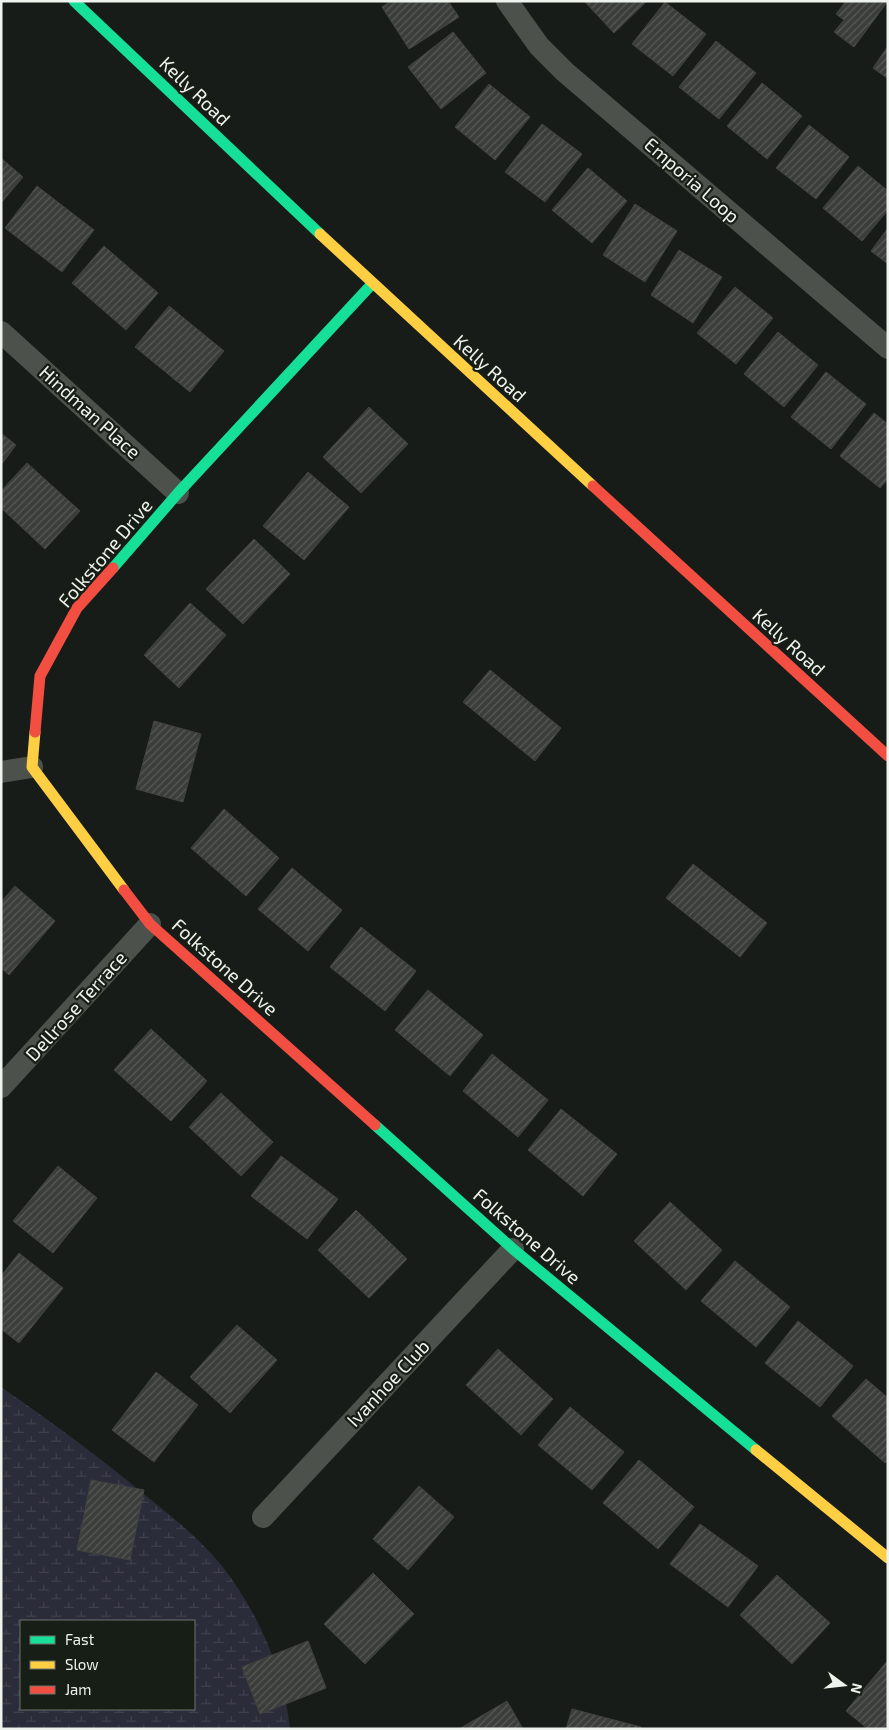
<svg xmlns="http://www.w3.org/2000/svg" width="889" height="1730" font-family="'Exo 2',sans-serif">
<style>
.wetland{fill:url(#wetland-marsh);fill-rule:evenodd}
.building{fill:url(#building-hatch);stroke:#404340}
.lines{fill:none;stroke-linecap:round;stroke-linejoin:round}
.street{stroke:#4c524b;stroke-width:22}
.fast{stroke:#16e098;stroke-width:11}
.slow{stroke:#ffcf43;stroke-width:11}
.jam{stroke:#f24e42;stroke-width:11}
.labels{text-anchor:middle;stroke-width:4.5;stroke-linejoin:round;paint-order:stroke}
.street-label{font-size:19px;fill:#eef3ed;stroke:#171e16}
</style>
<defs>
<pattern id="wetland-marsh" width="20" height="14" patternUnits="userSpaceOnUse" patternTransform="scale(1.25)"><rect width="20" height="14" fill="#2b2c3a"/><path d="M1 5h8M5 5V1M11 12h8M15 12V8" fill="none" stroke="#40414d"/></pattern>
<pattern id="building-hatch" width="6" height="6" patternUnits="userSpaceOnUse" patternTransform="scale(1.25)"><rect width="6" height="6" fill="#3a3d3a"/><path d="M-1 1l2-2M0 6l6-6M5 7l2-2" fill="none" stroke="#575a57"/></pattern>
</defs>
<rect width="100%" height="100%" fill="#181c18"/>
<path class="wetland" d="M1,1387C52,1422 102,1459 150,1499C176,1520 201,1540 222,1566C258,1612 284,1671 290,1729H1ZM21,1621H194V1709H21Z"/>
<path class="building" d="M391,1H448L459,17L409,49L382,7Z
M584,1H647L614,33Z
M846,1H888L854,47L834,32L844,20L836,14Z
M665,2L706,34L673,76L632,44Z
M453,32L486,73L441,109L408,67Z
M716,41L756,73L719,119L679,87Z
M888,46V77L887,78L873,68Z
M762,83L802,116L767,159L727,126Z
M489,84L530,117L495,160L455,127Z
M542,124L582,154L545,202L505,172Z
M809,125L849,157L816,199L776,168Z
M1,158L23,177L1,203Z
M858,166L888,191V210L862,241L823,208Z
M588,168L627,201L592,243L552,210Z
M37,186L94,230L62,272L5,228Z
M635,204L677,231L645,282L603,255Z
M888,228V264L871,251Z
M104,246L158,293L126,330L72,283Z
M679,250L722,277L693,323L651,295Z
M735,287L773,318L736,364L697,333Z
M169,306L224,351L190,392L135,347Z
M778,332L818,365L784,407L744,374Z
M826,372L866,404L831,449L791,417Z
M369,407L408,444L361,493L323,457Z
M874,413L888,424V479L880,488L840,456Z
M1,433L16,445L1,465Z
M27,463L80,511L45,549L1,508V491Z
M308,472L349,507L304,560L263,526Z
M254,539L290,574L243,624L206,589Z
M190,603L226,635L179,688L144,655Z
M490,670L561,728L535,761L463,702Z
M154,721L201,734L183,802L136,789Z
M224,809L279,858L246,896L191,848Z
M693,864L767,923L740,957L666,898Z
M292,868L342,910L308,951L258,909Z
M15,886L55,921L9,975L1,968V902Z
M361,927L416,971L385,1011L330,967Z
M428,990L483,1035L450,1076L395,1030Z
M151,1029L207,1081L171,1121L114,1070Z
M492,1054L548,1100L518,1137L463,1091Z
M221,1093L273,1142L241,1176L189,1127Z
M561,1109L617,1154L583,1196L528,1150Z
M281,1156L338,1199L307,1239L251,1196Z
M58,1166L97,1198L53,1253L13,1221Z
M670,1202L722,1250L686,1290L634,1241Z
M356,1210L407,1259L369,1298L318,1250Z
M19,1253L63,1288L19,1343L1,1329V1276Z
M735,1261L790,1307L756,1347L701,1301Z
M798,1321L853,1366L820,1407L765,1363Z
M237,1325L277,1360L230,1413L190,1377Z
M498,1349L553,1399L521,1435L466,1385Z
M156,1372L198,1405L154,1462L112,1430Z
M866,1379L888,1398V1460L885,1463L832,1416Z
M570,1407L624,1452L592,1490L538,1445Z
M639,1460L694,1507L658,1549L603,1503Z
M91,1480L144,1490L130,1560L77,1550Z
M419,1486L454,1517L408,1570L373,1539Z
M700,1524L758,1566L728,1607L670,1564Z
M373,1573L414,1614L365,1664L324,1624Z
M777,1575L830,1623L792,1664L740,1615Z
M308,1641L326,1688L260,1714L242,1667Z
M888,1660V1729H868L846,1711Z
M507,1701L523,1729H459Z
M572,1709L641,1727V1729H566Z"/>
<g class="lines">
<path class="street" d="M507,1L539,46L565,72L888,348
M1,332L178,493
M1,772L32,767
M1,1087L150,924
M263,1517L513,1249"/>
<path class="fast" d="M74,1L320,234
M113,568L178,493L372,284
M375,1125L513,1249L756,1450"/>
<path class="slow" d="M320,234L593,486
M35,732L32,767L124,890
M756,1450L888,1558"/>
<path class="jam" d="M593,486L888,756
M35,732L40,676L77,608L113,568
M124,890L150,924L375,1125"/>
</g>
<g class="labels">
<g class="street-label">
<text transform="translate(195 91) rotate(44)" y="7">Kelly Road</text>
<text transform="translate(692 180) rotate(41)" y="7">Emporia Loop</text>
<text transform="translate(490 368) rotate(42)" y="7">Kelly Road</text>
<text transform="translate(90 412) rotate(42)" y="7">Hindman Place</text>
<text transform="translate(105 553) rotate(-50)" y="7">Folkstone Drive</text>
<text transform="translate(789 642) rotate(42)" y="7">Kelly Road</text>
<text transform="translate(225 967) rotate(42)" y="7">Folkstone Drive</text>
<text transform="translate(76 1006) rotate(-48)" y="7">Dellrose Terrace</text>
<text transform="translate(527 1236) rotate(41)" y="7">Folkstone Drive</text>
<text transform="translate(388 1383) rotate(-47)" y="7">Ivanhoe Club</text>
</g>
</g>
<rect width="889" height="1730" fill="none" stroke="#eef3ed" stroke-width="5"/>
<rect x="20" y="1620" width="175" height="90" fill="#171e16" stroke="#6d736c"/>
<rect x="30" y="1636" width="25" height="8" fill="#16e098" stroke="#6d736c"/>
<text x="65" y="1645" font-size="15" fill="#eef3ed">Fast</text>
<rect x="30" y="1661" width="25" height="8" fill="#ffcf43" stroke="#6d736c"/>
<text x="65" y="1670" font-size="15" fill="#eef3ed">Slow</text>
<rect x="30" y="1686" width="25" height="8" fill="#f24e42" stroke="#6d736c"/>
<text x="65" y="1695" font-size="15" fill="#eef3ed">Jam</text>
<g transform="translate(844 1685) rotate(105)" stroke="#171e16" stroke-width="4" paint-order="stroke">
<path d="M0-4L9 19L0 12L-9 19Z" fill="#eef3ed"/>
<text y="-8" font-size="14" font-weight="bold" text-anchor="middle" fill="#eef3ed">N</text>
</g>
</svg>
